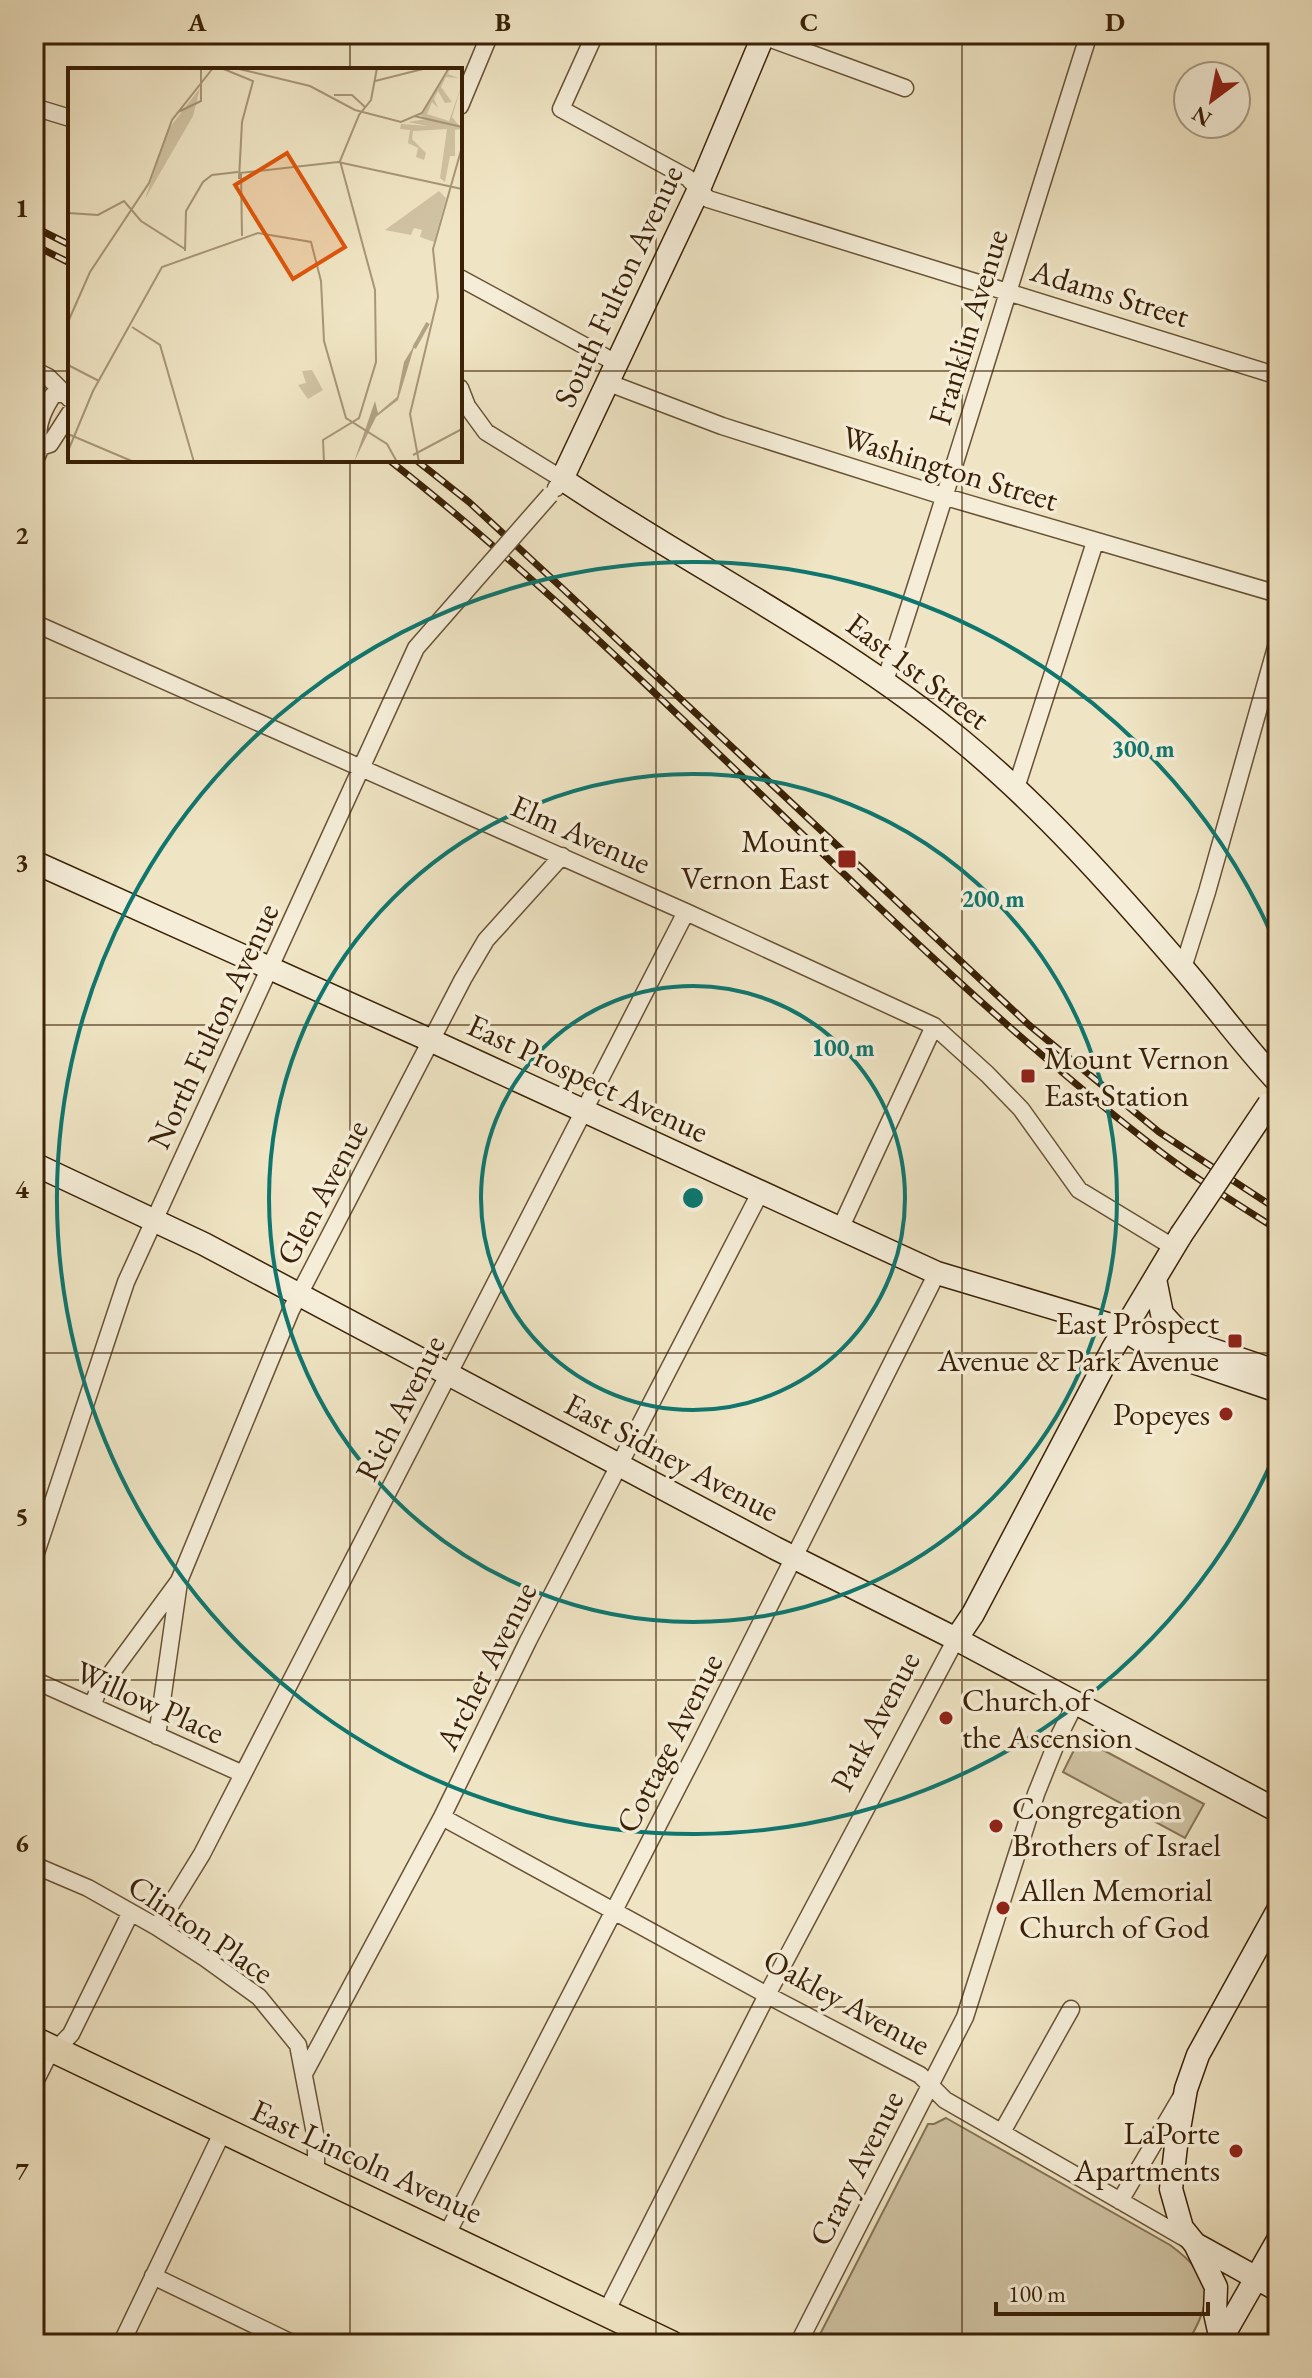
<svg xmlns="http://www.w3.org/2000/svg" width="1312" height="2378" font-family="'EB Garamond',serif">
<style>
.green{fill:#d0c3a3;stroke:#857254;stroke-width:2}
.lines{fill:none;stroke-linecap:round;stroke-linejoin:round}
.street-casing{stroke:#675235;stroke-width:19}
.secondary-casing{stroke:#3a2106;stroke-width:25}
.primary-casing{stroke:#3a2106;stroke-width:29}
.street{stroke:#f5edd8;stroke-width:16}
.secondary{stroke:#f5edd8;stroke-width:22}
.primary{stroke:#efe4c3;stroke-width:26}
.rail-casing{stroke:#3a2106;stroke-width:7}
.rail{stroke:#f5edd8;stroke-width:4;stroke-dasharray:12;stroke-linecap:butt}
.street-bridge-casing{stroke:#675235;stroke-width:19;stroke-linecap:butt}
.secondary-bridge-casing{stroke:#3a2106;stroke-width:25;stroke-linecap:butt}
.street-bridge{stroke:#f5edd8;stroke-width:16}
.secondary-bridge{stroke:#f5edd8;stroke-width:22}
.grid{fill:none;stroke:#3a2106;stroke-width:2;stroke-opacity:0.55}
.ring{fill:none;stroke:#0f766e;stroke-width:4}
.poi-dot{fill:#8f2418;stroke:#f5edd8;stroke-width:3}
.labels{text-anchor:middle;stroke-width:7;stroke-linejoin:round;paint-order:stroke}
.street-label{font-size:32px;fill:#3a2106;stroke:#f5edd8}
.poi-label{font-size:32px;fill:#3a2106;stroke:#f5edd8;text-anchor:end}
.inset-river{fill:none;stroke:#b1a283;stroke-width:4}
.inset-road{fill:none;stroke:#a79677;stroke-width:2}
.view{fill:#df560c;fill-opacity:0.15;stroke:#df560c;stroke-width:4}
.inset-edge{fill:none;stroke:#3a2106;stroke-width:4}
.centre{fill:#0f766e;stroke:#f5edd8;stroke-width:4}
.ring-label{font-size:24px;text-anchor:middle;font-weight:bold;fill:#0f766e;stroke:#f5edd8;stroke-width:7;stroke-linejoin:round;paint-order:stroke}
.neatline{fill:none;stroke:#3a2106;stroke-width:3}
.grid-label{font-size:26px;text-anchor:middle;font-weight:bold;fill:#3a2106}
</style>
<rect width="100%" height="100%" fill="#efe4c3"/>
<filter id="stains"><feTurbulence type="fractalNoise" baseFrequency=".0025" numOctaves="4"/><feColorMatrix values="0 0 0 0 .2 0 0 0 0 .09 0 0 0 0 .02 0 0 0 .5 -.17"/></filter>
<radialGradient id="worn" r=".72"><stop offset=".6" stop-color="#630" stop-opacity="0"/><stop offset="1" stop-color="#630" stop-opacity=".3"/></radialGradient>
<path class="green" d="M1090,1743L1204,1804L1185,1838L1063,1772L1077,1744Z
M946,2118L1170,2245C1215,2278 1213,2299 1187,2344H815L928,2124H934Z"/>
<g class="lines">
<defs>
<path id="street" d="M595,34L561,109L688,178L708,199L1278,376
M763,36L905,88
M460,106L490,34
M34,107L70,118
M460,278L618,364
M34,370L48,377L64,393
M609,383L722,426L946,497L1278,594
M460,388L467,406L486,432L562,479L556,488
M41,447C34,430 43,410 53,395L64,393L70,399
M34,463L41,447L50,444L70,413
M34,623L686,912L934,1026L987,1074L1021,1109L1079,1190L1173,1247
M885,681C956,467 1020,249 1089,34
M1016,788L1095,542
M1183,968L1207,892L1278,640
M840,1229L934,1026
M34,1559L126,1282L416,648L485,569
M34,1680L243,1774
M92,1706L98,1691L179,1581L291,1310L463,979L486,940L562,856
M157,1736L179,1582
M442,1817L767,1995L920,2075L945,2100L1190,2241
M34,1865L88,1888L157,1927L205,1958L259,1997L298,2045L316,2139V2174
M157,1927L202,1854L686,912
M305,2072L442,1817L528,1641L760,1193
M34,2084L46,2060L71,2034L130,1914
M1002,2132L1071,2009
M1120,2201L1180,2099
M446,2236L700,1744L937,1273
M153,2276L294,2344
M606,2312L767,1995L956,1639
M121,2344L223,2131
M798,2344L965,2017L1036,1794L1060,1734L1076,1702"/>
<path id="secondary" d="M764,34L699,189L562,479C694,568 838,638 962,741C1042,807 1113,887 1181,966C1214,1004 1243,1045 1278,1082
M34,862L432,1041L937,1273L1124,1329L1157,1331L1278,1372
M34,1164L204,1244L775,1548L956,1639L1278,1811
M1155,1279L1162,1314L1183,1337
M1125,1330L1152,1348L1278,1391
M956,1639L973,1614L1112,1350L1181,1235
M1197,2245L1278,2290
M1221,2340L1215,2313L1216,2287L1195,2244L1182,2228L1171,2189L1176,2146L1186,2089L1198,2055L1278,1910
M1219,2343L1278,2240"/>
<path id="primary" d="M34,2040L671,2344"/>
</defs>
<use href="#street" class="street-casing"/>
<use href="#secondary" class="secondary-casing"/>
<use href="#primary" class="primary-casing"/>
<use href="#street" class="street"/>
<use href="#secondary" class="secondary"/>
<use href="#primary" class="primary"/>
<defs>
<path id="rail" d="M34,227L70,245
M34,245L70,263
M389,460C657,670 879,933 1148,1142C1188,1174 1234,1202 1278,1230
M416,460L469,502L561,587L1029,1025L1159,1132L1278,1210"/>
</defs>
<use href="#rail" class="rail-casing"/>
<use href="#rail" class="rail"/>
<defs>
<path id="street-bridge" d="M485,569L550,495"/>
<path id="secondary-bridge" d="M1181,1235L1269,1104"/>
</defs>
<use href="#street-bridge" class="street-bridge-casing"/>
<use href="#secondary-bridge" class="secondary-bridge-casing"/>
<use href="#street-bridge" class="street-bridge"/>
<use href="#secondary-bridge" class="secondary-bridge"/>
</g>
<path class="grid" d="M350,34V70M656,34V2344M962,34V2344M34,371H70M460,371H1278M350,460V2344M34,698H1278M34,1025H1278M34,1353H1278M34,1680H1278M34,2007H1278"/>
<g class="ring">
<circle cx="693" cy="1198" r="212"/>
<circle cx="693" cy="1198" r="424"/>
<path d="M1276 1452A636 636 0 1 1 1276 944"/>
</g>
<g class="poi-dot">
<rect x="837" y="849" width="20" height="20" rx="4"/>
<rect x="1020" y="1068" width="16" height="16" rx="4"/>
<rect x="1227" y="1333" width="16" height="16" rx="4"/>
<circle cx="1226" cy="1414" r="8"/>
<circle cx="946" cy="1718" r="8"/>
<circle cx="996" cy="1826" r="8"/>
<circle cx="1003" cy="1908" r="8"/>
<circle cx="1236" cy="2151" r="8"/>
</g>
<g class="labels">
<g class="street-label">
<text transform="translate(618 286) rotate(-65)" y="11">South Fulton Avenue</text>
<text transform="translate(1110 293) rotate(17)" y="11">Adams Street</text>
<text transform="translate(968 327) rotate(-73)" y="11">Franklin Avenue</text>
<text transform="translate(950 468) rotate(17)" y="11">Washington Street</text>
<text transform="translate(918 671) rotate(37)" y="11">East 1st Street</text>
<text transform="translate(581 834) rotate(24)" y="11">Elm Avenue</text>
<text transform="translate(213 1026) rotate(-65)" y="11">North Fulton Avenue</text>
<text transform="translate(588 1078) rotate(25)" y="11">East Prospect Avenue</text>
<text transform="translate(322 1192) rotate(-62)" y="11">Glen Avenue</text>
<text transform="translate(400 1408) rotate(-63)" y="11">Rich Avenue</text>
<text transform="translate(672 1457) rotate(28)" y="11">East Sidney Avenue</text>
<text transform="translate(486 1666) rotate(-63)" y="11">Archer Avenue</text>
<text transform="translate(150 1702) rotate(24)" y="11">Willow Place</text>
<text transform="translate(875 1721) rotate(-62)" y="11">Park Avenue</text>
<text transform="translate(669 1743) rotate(-63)" y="11">Cottage Avenue</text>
<text transform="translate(201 1929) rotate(34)" y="11">Clinton Place</text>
<text transform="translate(847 2002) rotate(29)" y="11">Oakley Avenue</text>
<text transform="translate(367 2161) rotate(25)" y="11">East Lincoln Avenue</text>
<text transform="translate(856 2168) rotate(-63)" y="11">Crary Avenue</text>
</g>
<g class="poi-label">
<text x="829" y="852">Mount<tspan x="829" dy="37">Vernon East</tspan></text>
<text x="1044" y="1069" text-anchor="start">Mount Vernon<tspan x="1044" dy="37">East Station</tspan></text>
<text x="1219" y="1334">East Prospect<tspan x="1219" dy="37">Avenue &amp; Park Avenue</tspan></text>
<text x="1210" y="1425">Popeyes</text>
<text x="962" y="1711" text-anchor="start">Church of<tspan x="962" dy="37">the Ascension</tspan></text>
<text x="1012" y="1819" text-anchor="start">Congregation<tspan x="1012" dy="37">Brothers of Israel</tspan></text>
<text x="1019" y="1901" text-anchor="start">Allen Memorial<tspan x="1019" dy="37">Church of God</tspan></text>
<text x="1220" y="2144">LaPorte<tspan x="1220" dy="37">Apartments</tspan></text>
</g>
</g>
<g transform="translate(68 68)">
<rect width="394" height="394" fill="#efe4c3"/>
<path d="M383,0L380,6L390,10L378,9L373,19L384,34L377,35L370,23L366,31L370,40L364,34L359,46L381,53L394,16L384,49L394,61L387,62V88H382L377,114L372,110L379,61L345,63L344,71L358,85L356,92L348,89L350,80L340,75L342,62L332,61L333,56L360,58L340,54L359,51L352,47ZM132,20L125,48L77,131L100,62ZM371,123L378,130L366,174L352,169L354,162L346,160L343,167L317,162ZM244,302L255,322L240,331L230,317L238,315L234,303Z" fill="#d0c3a3"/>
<path d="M347,276L330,332L308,349L286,394L307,333L310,345L329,329L336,294Z" fill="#b1a283"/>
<path class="inset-river" d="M346,280L360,255"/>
<path class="inset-road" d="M153,0L185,13L174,54L171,111M167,0L242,18L287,42L333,54L354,45L381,0M307,13L359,0M266,27H284L297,39M110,44L133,33V0M346,48L394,59M172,105L270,94L394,121M173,105L174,168M0,145L30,147L56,133L73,153L117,181M117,183L118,143L135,114L144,107L170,104M0,254L22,204L81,115L104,52L145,0M64,259L92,277L126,394M0,297L31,313M0,366L66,394M0,383L25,323L94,199L190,165L243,174L253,213L256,273L278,350L319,376L329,394M345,387L394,361M256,394L255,372L291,350L308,294L307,222L272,93L291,47L303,32L309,0M351,394L342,346L370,229L365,181L394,79"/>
<path class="view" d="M219,85L277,179L225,211L167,117Z"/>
<rect width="394" height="394" class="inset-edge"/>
</g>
<circle cx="693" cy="1198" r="12" class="centre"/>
<g class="ring-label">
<text x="1143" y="757">300 m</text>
<text x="993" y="907">200 m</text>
<text x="843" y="1056">100 m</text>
</g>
<rect width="1312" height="2378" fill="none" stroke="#efe4c3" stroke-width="88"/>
<g transform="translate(1212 100) rotate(212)"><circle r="38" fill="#f5edd8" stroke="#aa9b84" stroke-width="2"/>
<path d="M0-6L14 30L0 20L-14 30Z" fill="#8f2418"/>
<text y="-12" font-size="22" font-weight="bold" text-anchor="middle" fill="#3a2106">N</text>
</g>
<path d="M996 2302v12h212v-12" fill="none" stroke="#3a2106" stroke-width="4"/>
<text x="1008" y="2302" font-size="24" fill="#3a2106" stroke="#f5edd8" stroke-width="6" paint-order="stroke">100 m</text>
<rect x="44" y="44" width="1224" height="2290" class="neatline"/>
<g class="grid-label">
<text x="197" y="31">A</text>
<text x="503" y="31">B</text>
<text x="809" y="31">C</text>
<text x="1115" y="31">D</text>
<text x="22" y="217">1</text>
<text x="22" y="544">2</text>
<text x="22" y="871">3</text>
<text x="22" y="1198">4</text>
<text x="22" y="1525">5</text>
<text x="22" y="1852">6</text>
<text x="22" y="2180">7</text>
</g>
<rect width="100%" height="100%" filter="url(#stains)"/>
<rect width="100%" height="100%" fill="url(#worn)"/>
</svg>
